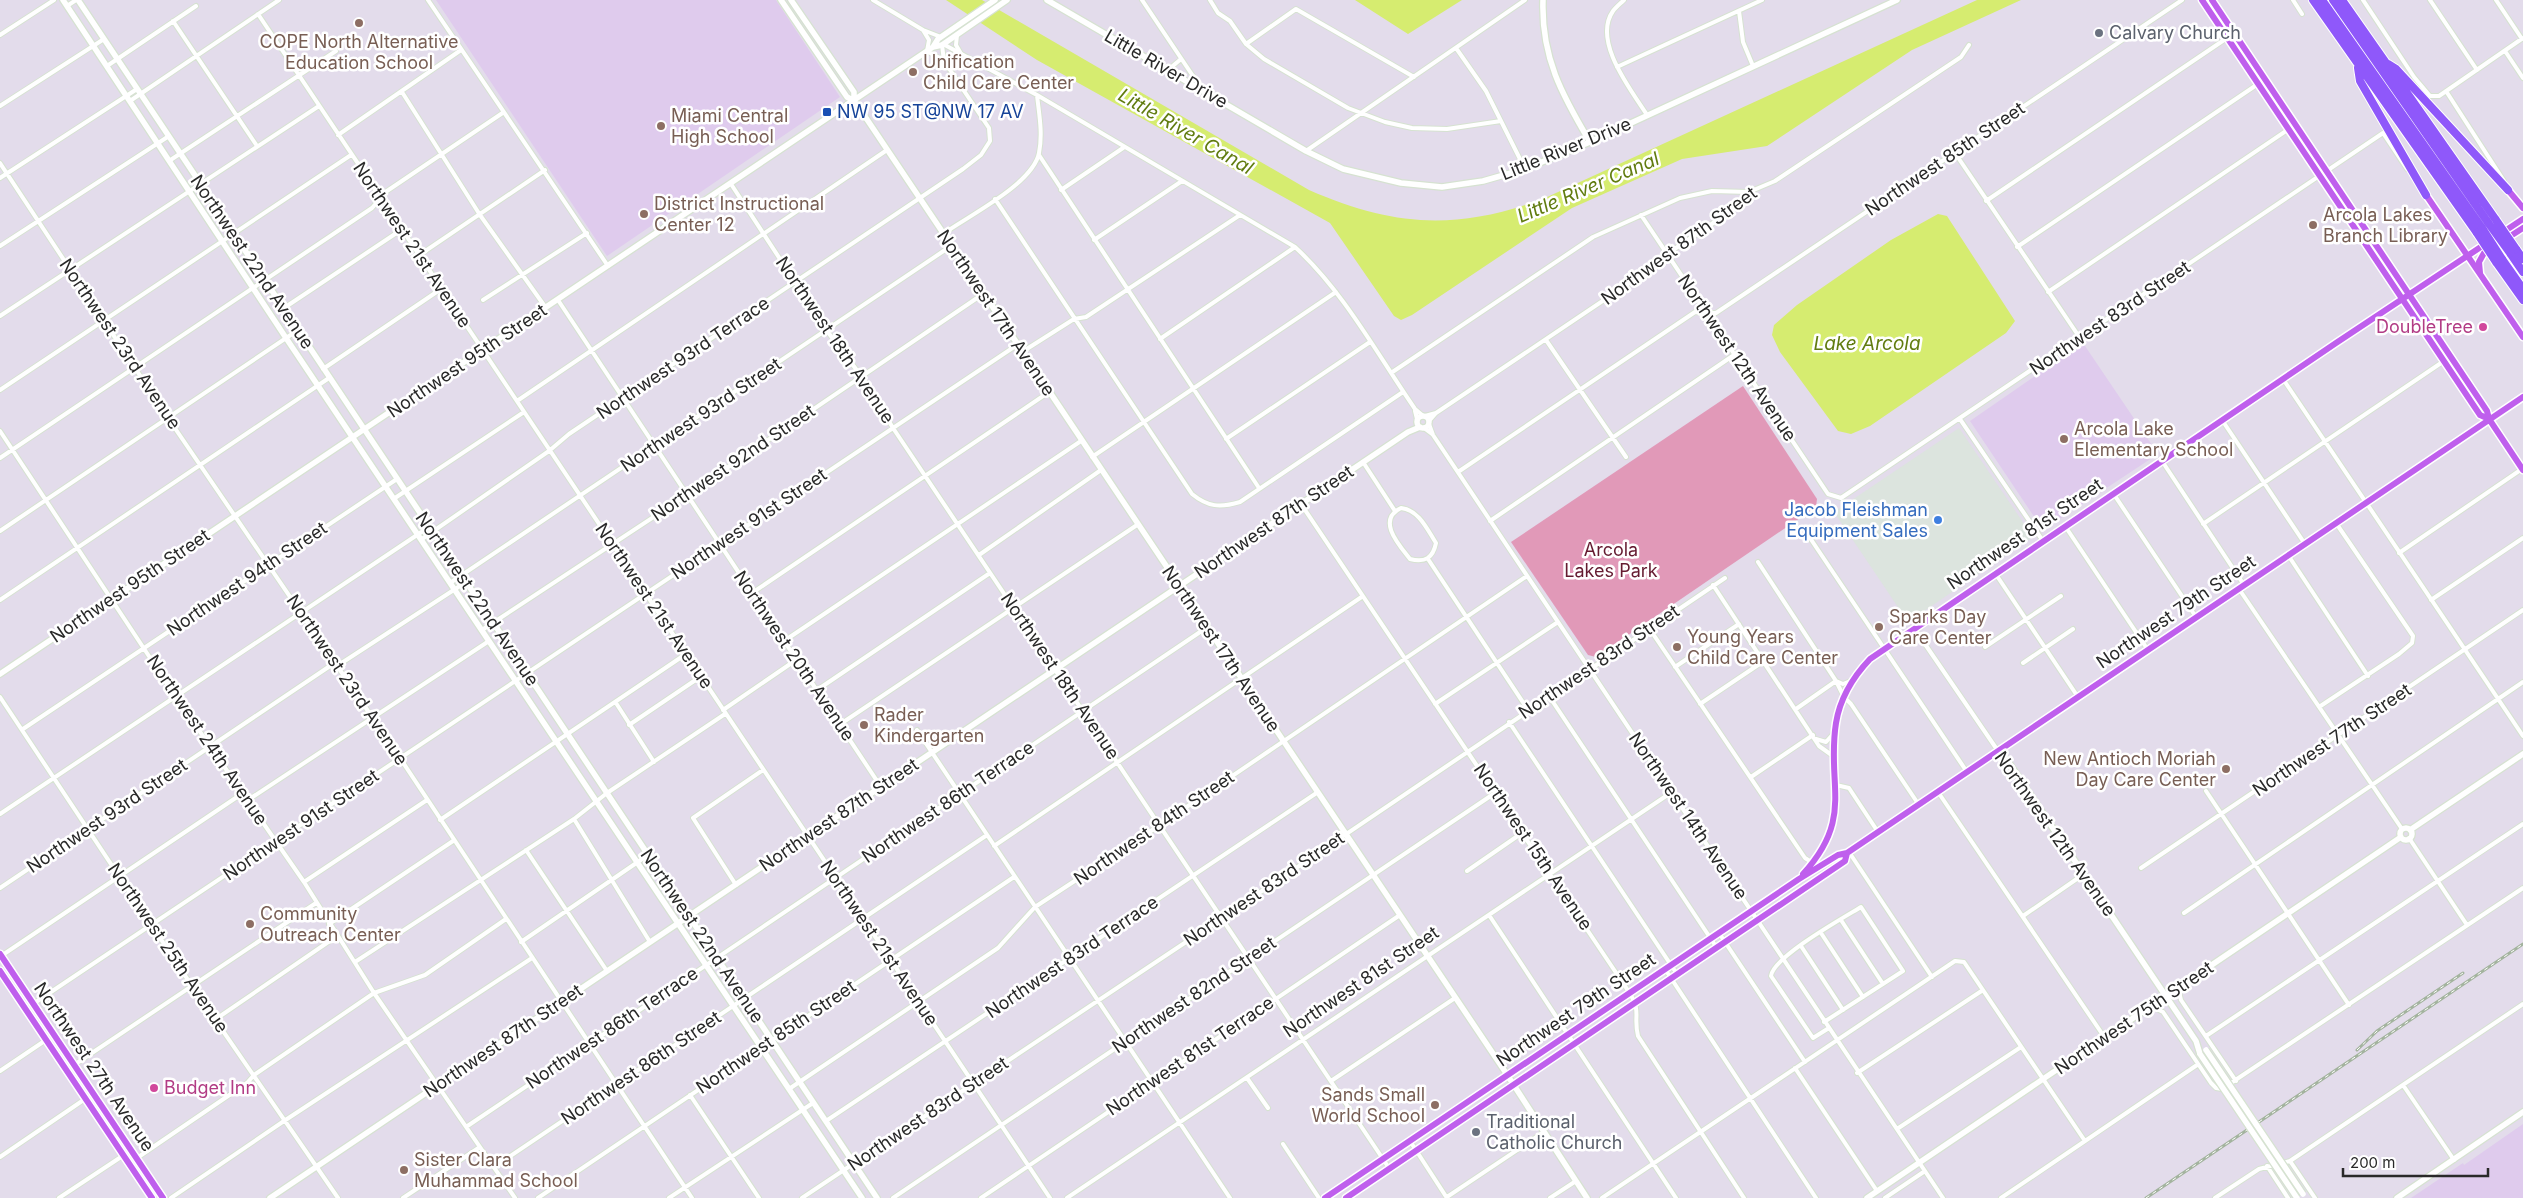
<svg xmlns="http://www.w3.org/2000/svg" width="2523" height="1198" font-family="Inter,sans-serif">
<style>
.industrial{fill:#dce4de}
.education{fill:#dfcbed}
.green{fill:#e199b8}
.water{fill:#d6ec70}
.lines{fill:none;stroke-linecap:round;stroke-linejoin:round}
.street-casing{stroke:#d6e2d1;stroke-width:6}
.secondary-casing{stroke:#d6e2d1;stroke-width:8}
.primary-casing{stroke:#fff;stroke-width:9}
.highway-casing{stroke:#fff;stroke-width:10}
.street{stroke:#fff;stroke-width:4}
.secondary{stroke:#fff;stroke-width:5.5}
.primary{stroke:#bf5fed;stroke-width:6}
.highway{stroke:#8f58fa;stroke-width:8}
.rail-casing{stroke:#a3b39e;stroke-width:3}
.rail{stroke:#fff;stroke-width:1;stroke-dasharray:4;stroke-linecap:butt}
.secondary-bridge-casing{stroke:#d6e2d1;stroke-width:8;stroke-linecap:butt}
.highway-bridge-casing{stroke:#fff;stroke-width:10;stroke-linecap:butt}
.secondary-bridge{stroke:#fff;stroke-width:5.5}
.highway-bridge{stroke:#8f58fa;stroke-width:8}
.education-dot{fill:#8d6e63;stroke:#fff;stroke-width:2}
.worship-dot{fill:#6b7280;stroke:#fff;stroke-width:2}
.transit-dot{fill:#1a4fb4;stroke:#fff;stroke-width:2}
.hotel-dot{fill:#d1479c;stroke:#fff;stroke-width:2}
.shop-dot{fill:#3f7fe0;stroke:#fff;stroke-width:2}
.labels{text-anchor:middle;stroke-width:5;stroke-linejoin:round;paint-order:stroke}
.worship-label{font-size:18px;fill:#5b616d;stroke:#fff;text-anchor:start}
.education-label{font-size:18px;fill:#785e54;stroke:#fff;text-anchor:start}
.street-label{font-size:18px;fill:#292929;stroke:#fff}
.transit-label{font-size:18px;fill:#164399;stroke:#fff;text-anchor:start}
.hotel-label{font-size:18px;fill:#b23c85;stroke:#fff;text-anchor:end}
.shop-label{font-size:18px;fill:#366cbe;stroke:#fff;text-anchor:end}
.park-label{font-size:18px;fill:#651b31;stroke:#fff}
.water-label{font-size:19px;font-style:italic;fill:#617c10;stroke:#fff}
</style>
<rect width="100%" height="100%" fill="#e3dceb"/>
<path class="industrial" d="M1959,428L2033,537L1908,622L1834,512Z"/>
<path class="education" d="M436,0H776L840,97L607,256Z
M2083,343L2158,454L2043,530L1970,421Z
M2523,1124V1198H2411L2463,1163L2464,1165Z"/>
<path class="green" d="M1743,386L1817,499L1816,507L1596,657L1588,655L1511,542Z"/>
<path class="water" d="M946,0H982L1309,190C1394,227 1457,231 1545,198L1977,0H2021L1912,50L1767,146L1682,159L1572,208L1412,315L1401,320L1394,316L1330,223L1037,60Z
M1355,0H1462L1408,34Z
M1938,214L1947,216L2015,321L2006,333L1870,426L1851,434L1838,431L1780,352L1772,335L1774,325L1797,305L1891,240Z"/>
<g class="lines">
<defs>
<path id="street" d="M428,0L608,266
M873,0L923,30L941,37
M1142,0L1201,88
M1210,0L1218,13L1230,21L1246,44L1264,59L1348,108L1385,122L1412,128L1447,129L1501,121
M1624,0C1620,4 1616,7 1613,11C1592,41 1631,90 1647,115
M2293,0L2302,14
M2363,0L2414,77L2430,96H2439L2523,38
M2430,0L2477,70
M2496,0L2522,39
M67,6L76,0
M1739,11L1743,42L1753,66
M258,14L1050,1198
M173,21L257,146
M0,35L54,0
M957,35L956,45L960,52
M943,44L1037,95L1295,247C1344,292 1377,354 1415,409L1422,415
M1246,44L1296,9L1414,77
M942,45L944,61
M1456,48L1486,91L1525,169
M2505,51L2523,78
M107,66L196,6
M1617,67L1762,0
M1168,70L1181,59
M2446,91L2504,181
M402,92L480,215L546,308
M130,101L279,0
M0,106L104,39
M338,135L461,50
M1306,151L1525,0
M1955,153L2080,338
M1039,155L1259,488
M169,161L336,51
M0,163L168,418L400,758L692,1198
M0,178L137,89
M731,184L827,331L862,377L893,428L1389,1168
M1061,190L1123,148
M995,199L1192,494C1208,507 1220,508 1240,502L1403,392
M1986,201L2227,38
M1641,215L1828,494L1841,498L2383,133L2407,169
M943,234C968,216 1033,184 1039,153C1043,133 1039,114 1037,95
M1094,240L1182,181
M0,246L169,136
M2017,247L2258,84
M418,256L545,170
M2048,292L2289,129
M483,300L587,233
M558,300L881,787
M284,308L401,230
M0,316L319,106
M1160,339L1295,247
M1546,340L1626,457
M1022,352L1074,319L1086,317L1240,215
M323,369L441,289
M1391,373L1593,237L1680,198L1712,191L1749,192
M2283,379L2523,736
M0,390L351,155
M517,401L887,150
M1415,411L1417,419
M1425,416L1436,413L1662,261L1673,250L1731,211L1749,192L1775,181L1961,57L1969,45
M1960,419L2043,541
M2222,420L2305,544
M1429,421L1436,413
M1429,424L1433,435L1943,1198
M1424,428L1432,434
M0,431L176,697L304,882L374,993L515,1198
M1226,439L1370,342
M1092,457L1336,292
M0,458L372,208L387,191L504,112
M2162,461L2244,585
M1363,462L1395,511
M1458,472L1695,312L1716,313L2182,0
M2113,493L2196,617
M395,498L524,412
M1301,504L1629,992C1642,1013 1633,1015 1638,1036L1744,1198
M1401,508C1419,510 1427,529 1436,543C1433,558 1425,563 1410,559C1399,545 1376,520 1401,508Z
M1490,521L1734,355
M2203,524L2444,361
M2065,526L2148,650
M0,531L298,330
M1806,532L1967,772
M422,539L549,451L569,434L963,169L981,155L990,141L989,128L944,61L927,51L929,40L923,30
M2399,553L2522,469
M979,555L1101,470
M2288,555L2368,676
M1428,559L1528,710
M1758,562L1836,681L1844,697L1851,704L1919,805
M1995,573L2078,697
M450,583L951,246
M1713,585L1819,746L1833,756
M2239,589L2402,829
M752,593L1049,392
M0,600L329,378
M2431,600L2523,538
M1649,628L1805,858L1813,863
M1914,628L1998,751
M482,630L687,495L983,294
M784,641L1081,441
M1985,647L2061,596
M2023,663L2073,629
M1675,667L1739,624
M1836,681L1843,684L1853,680
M817,690L990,573
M1549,696L1717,948
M0,697L192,986L338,1198
M616,703L654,762
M1435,704L1558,622
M1700,704L1764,661
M2319,707L2399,654L2412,643L2413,636L2336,523
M1796,709L1836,681
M723,710L796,660
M1509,722L1677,974
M629,725L700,677
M839,725L1137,525
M23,729L397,479
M917,730L1230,1198
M1816,739L1826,742L1834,733
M1751,777L1813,735
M1836,785L1849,788L1878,832
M2206,791L2349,1005
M1938,792L2105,1038
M248,800L489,641
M0,814L429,527
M574,819L650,942
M440,820L686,654
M2409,838L2467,925
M994,846L1363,596
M526,850L607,971
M1849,852L1932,977
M2141,868L2523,610
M1467,871L1522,833
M304,882L427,800
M736,885L693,818L763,770
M0,888L330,666H337L466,582
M2184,913L2523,682
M1489,915L1676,1198
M2023,916L2084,874
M1841,920L1883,984
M329,924L453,841
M1719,933L1805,1062
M1821,933L1863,997
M521,942L648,855
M1801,946L1843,1010
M1,956L243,793
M355,962L574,819L607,793L725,714
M1665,969L1816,1198
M2178,988L2181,1000L2236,1081
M33,1004L1017,345
M2151,1006L2163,1012L2211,1083L2216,1088L2222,1089L2523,888
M216,1019L337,936
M1824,1022L1903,971L1861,907C1843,918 1773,957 1771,976L1813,1038L1829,1028
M2206,1036L2523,824
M74,1065L316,903
M1795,1068L1877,1191
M0,1071L46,1040
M1857,1073L1983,990
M1247,1078L1268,1108
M1331,1081L1455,998
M2403,1085L2454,1160
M789,1089L998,948L1035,907L1160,825L1527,576
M690,1095L759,1198
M826,1121L1318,792
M466,1127L1206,628
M1897,1129L2021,1047
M1410,1141L1447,1198
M1283,1144L1319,1198
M0,1157L85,1099
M137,1158L247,1083L254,1075L374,993L425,975L506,919
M2290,1161L2315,1198
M2267,1166L2288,1198
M494,1167L987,835
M1447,1197L1544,1132
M59,1198L124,1155
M171,1198L284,1121L532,958
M403,1198L480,1147
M538,1198L1014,877
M669,1198L813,1103
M802,1198L1222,918L1725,578
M893,1198L1495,793
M981,1198L1400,915
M1067,1198L1672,792
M1550,1198L1576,1181
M1602,1198L1955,961L1964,962L2085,1141
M1885,1198L1925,1171
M2001,1198L2197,1065
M2215,1198L2259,1169L2290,1161L2523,1004"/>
<path id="secondary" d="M63,0L286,338L862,1198
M78,0L877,1198
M781,0L847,97L854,101L860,109L1504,1070L1587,1198
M791,0L854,92V101
M1047,0L1306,151L1343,169L1401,183L1442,187L1483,181L1525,169L1590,142L1897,0
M1543,0C1541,57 1562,95 1590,142
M933,47L938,39L995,0
M1417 422a6 6 0 1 1 12 0a6 6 0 1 1-12 0Z
M0,674L933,47L942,45L1007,0
M1998,751L2007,760L2196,1041L2200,1054
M2400 834a6 6 0 1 1 12 0a6 6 0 1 1-12 0Z
M2410,830L2523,754
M270,1198L1408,432L1420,427
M1867,1198L2401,837
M2397,1198L2523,1112"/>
<path id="primary" d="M2202,0L2480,415L2489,419
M2212,0L2487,411L2489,419L2523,470
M2508,190L2523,208
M2426,195L2523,337
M2480,273L2479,262L2484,253L2523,228
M1803,874C1855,817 1826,785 1836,723C1840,698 1853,677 1870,659L2336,343L2523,219
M0,954L163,1198
M0,971L152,1198
M1325,1198L1799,879L1838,855L1847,853L2523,397
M1346,1198L1808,886L1845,861L1847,853"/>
<path id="highway" d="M2313,0L2477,233
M2322,0L2482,228
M2333,0L2489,224
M2342,0L2496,220
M2388,64L2396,69L2508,190
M2358,68L2360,81L2426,195
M2516,249L2523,259
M2510,253L2523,272
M2502,259L2523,289
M2496,262L2523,300"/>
</defs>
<use href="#street" class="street-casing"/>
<use href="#secondary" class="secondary-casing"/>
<use href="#primary" class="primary-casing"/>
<use href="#highway" class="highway-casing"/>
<use href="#street" class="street"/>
<use href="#secondary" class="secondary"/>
<use href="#primary" class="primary"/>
<use href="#highway" class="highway"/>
<defs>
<path id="rail" d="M2357,1050L2377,1031L2463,973
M2146,1198L2523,944"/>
</defs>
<use href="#rail" class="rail-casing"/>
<use href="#rail" class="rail"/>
<defs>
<path id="secondary-bridge" d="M2206,1050L2303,1194
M2200,1054L2297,1198"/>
<path id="highway-bridge" d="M2496,220L2516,249
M2489,224L2510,253
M2482,228L2502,259
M2477,233L2496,262"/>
</defs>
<use href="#secondary-bridge" class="secondary-bridge-casing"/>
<use href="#highway-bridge" class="highway-bridge-casing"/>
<use href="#secondary-bridge" class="secondary-bridge"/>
<use href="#highway-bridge" class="highway-bridge"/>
</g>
<g class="education-dot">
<circle cx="359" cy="23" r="5"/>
<circle cx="913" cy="72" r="5"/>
<circle cx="661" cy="126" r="5"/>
<circle cx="644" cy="214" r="5"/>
<circle cx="2313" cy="225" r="5"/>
<circle cx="2064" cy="439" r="5"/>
<circle cx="1879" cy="627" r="5"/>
<circle cx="1677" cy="647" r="5"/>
<circle cx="864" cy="725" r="5"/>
<circle cx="2226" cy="769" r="5"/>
<circle cx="250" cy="924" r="5"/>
<circle cx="1435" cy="1105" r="5"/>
<circle cx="404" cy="1170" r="5"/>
</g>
<g class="worship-dot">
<circle cx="2099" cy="33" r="5"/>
<circle cx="1476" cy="1132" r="5"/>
</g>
<rect class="transit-dot" x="822" y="107" width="10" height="10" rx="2.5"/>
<g class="hotel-dot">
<circle cx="2483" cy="327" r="5"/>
<circle cx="154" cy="1088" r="5"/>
</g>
<circle class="shop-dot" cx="1938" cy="520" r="5"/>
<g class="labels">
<g class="worship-label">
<text x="2109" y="39">Calvary Church</text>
<text x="1486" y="1128">Traditional<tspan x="1486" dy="21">Catholic Church</tspan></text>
</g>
<g class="education-label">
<text x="359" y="48" text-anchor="middle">COPE North Alternative<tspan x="359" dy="21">Education School</tspan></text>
<text x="923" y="68">Unification<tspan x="923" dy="21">Child Care Center</tspan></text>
<text x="671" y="122">Miami Central<tspan x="671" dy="21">High School</tspan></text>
<text x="654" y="210">District Instructional<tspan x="654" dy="21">Center 12</tspan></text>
<text x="2323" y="221">Arcola Lakes<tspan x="2323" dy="21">Branch Library</tspan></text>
<text x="2074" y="435">Arcola Lake<tspan x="2074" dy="21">Elementary School</tspan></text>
<text x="1889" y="623">Sparks Day<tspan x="1889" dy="21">Care Center</tspan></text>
<text x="1687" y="643">Young Years<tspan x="1687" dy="21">Child Care Center</tspan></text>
<text x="874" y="721">Rader<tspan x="874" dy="21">Kindergarten</tspan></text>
<text x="2216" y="765" text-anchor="end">New Antioch Moriah<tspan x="2216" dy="21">Day Care Center</tspan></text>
<text x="260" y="920">Community<tspan x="260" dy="21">Outreach Center</tspan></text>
<text x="1425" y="1101" text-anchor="end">Sands Small<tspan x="1425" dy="21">World School</tspan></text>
<text x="414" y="1166">Sister Clara<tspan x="414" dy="21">Muhammad School</tspan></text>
</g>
<g class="street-label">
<text transform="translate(1166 69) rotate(30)" y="6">Little River Drive</text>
<text transform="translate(1566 149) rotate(-22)" y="6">Little River Drive</text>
<text transform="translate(1945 159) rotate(-34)" y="6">Northwest 85th Street</text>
<text transform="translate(412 245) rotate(56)" y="6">Northwest 21st Avenue</text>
<text transform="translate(1679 246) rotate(-36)" y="6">Northwest 87th Street</text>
<text transform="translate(252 262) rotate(56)" y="6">Northwest 22nd Avenue</text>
<text transform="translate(996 313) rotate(56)" y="6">Northwest 17th Avenue</text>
<text transform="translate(2110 318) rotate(-34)" y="6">Northwest 83rd Street</text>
<text transform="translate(835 340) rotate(56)" y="6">Northwest 18th Avenue</text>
<text transform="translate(120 344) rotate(56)" y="6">Northwest 23rd Avenue</text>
<text transform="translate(683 358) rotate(-34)" y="6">Northwest 93rd Terrace</text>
<text transform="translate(1737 358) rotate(56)" y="6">Northwest 12th Avenue</text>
<text transform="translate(467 361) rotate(-34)" y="6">Northwest 95th Street</text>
<text transform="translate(701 415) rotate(-34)" y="6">Northwest 93rd Street</text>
<text transform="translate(733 463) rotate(-34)" y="6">Northwest 92nd Street</text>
<text transform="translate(1274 522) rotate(-34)" y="6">Northwest 87th Street</text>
<text transform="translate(749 524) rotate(-34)" y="6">Northwest 91st Street</text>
<text transform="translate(2025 534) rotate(-34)" y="6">Northwest 81st Street</text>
<text transform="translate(247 579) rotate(-34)" y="6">Northwest 94th Street</text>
<text transform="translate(130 586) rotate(-34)" y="6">Northwest 95th Street</text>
<text transform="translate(477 599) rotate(56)" y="6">Northwest 22nd Avenue</text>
<text transform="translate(654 606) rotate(56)" y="6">Northwest 21st Avenue</text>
<text transform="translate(2176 612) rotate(-34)" y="6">Northwest 79th Street</text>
<text transform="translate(1221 649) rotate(56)" y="6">Northwest 17th Avenue</text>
<text transform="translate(794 656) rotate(56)" y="6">Northwest 20th Avenue</text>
<text transform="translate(1599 662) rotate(-34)" y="6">Northwest 83rd Street</text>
<text transform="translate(1060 676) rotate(56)" y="6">Northwest 18th Avenue</text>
<text transform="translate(347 680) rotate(56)" y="6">Northwest 23rd Avenue</text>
<text transform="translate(207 740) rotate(56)" y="6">Northwest 24th Avenue</text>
<text transform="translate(2332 740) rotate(-34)" y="6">Northwest 77th Street</text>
<text transform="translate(948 802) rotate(-34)" y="6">Northwest 86th Terrace</text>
<text transform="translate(839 815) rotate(-34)" y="6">Northwest 87th Street</text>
<text transform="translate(107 816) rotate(-34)" y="6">Northwest 93rd Street</text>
<text transform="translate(1688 816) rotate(56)" y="6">Northwest 14th Avenue</text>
<text transform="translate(301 825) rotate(-34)" y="6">Northwest 91st Street</text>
<text transform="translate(1154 828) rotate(-34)" y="6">Northwest 84th Street</text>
<text transform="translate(2055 834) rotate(55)" y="6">Northwest 12th Avenue</text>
<text transform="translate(1533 847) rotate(56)" y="6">Northwest 15th Avenue</text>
<text transform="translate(1264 889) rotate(-34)" y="6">Northwest 83rd Street</text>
<text transform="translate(702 936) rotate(56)" y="6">Northwest 22nd Avenue</text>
<text transform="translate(879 943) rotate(56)" y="6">Northwest 21st Avenue</text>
<text transform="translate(168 948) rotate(56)" y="6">Northwest 25th Avenue</text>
<text transform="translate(1072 957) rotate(-34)" y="6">Northwest 83rd Terrace</text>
<text transform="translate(1361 982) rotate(-34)" y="6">Northwest 81st Street</text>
<text transform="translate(1194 995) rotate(-34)" y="6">Northwest 82nd Street</text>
<text transform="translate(1576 1010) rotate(-34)" y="6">Northwest 79th Street</text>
<text transform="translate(2134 1018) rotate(-34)" y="6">Northwest 75th Street</text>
<text transform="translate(612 1028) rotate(-34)" y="6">Northwest 86th Terrace</text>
<text transform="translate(776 1037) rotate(-34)" y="6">Northwest 85th Street</text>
<text transform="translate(503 1041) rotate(-34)" y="6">Northwest 87th Street</text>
<text transform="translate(1190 1056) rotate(-34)" y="6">Northwest 81st Terrace</text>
<text transform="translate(94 1067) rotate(56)" y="6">Northwest 27th Avenue</text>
<text transform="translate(641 1068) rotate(-34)" y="6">Northwest 86th Street</text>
<text transform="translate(928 1114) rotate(-34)" y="6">Northwest 83rd Street</text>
</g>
<g class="transit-label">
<text x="837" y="118">NW 95 ST@NW 17 AV</text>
</g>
<g class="hotel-label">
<text x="2473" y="333">DoubleTree</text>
<text x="164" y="1094" text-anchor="start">Budget Inn</text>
</g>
<g class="shop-label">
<text x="1928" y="516">Jacob Fleishman<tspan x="1928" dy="21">Equipment Sales</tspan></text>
</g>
<g class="park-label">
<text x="1611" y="556">Arcola<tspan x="1611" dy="21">Lakes Park</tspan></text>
</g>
<g class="water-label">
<text transform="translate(1186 131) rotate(30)" y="7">Little River Canal</text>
<text transform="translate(1588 187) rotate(-23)" y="7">Little River Canal</text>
<text x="1867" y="350">Lake Arcola</text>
</g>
</g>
<path d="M2343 1168v8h145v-8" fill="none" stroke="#292929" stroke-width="2.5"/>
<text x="2350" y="1168" font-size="15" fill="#292929" stroke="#ffffff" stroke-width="4" paint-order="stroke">200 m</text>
</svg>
